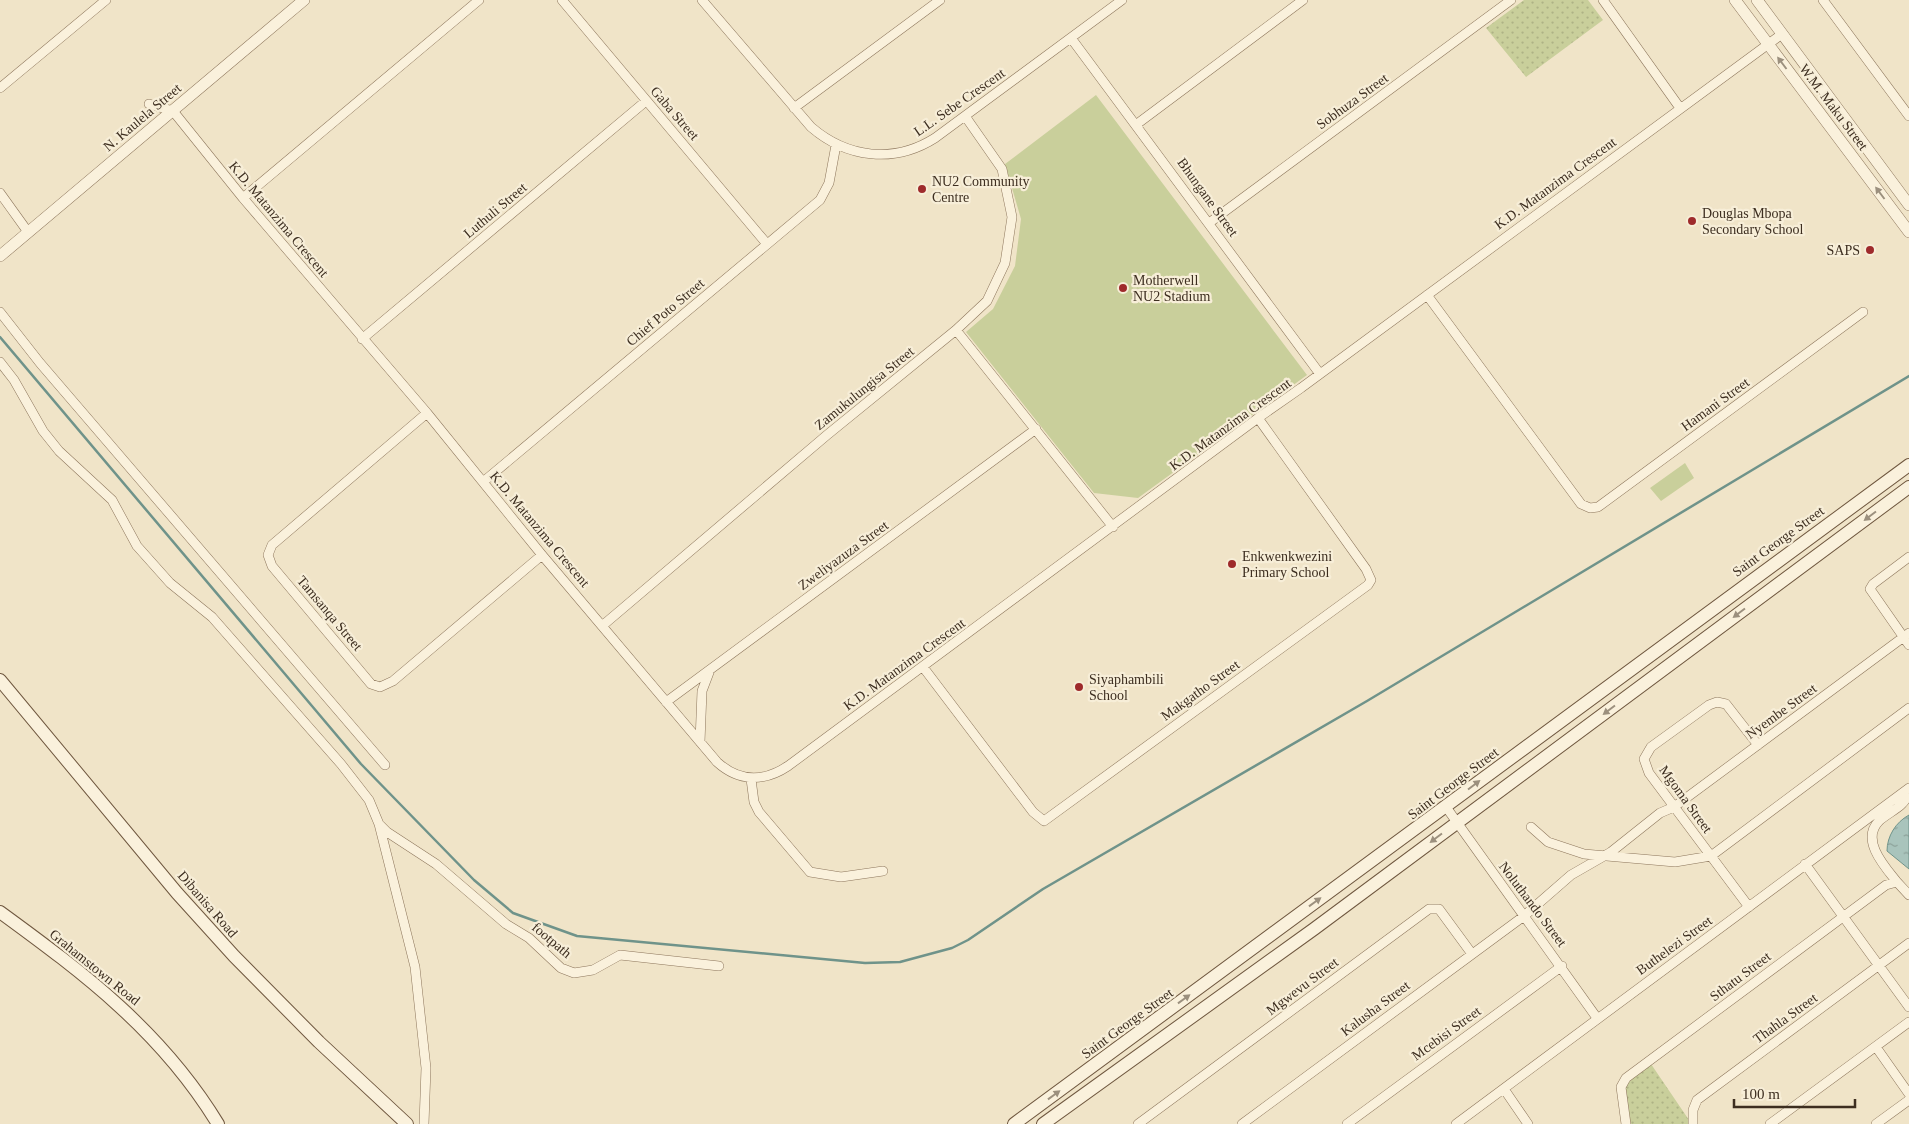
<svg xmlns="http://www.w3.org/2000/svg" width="1909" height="1124" font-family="'Times New Roman',serif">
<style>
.green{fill:url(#green-dots)}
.pitch{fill:#c9cf9b}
.water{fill:url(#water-ripples);stroke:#6f938a}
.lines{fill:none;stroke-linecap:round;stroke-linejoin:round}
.stream{stroke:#6f938a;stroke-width:2.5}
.minor-casing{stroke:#8d765c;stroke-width:10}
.tertiary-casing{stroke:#8d765c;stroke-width:12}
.secondary-casing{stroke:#6f573f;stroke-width:14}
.minor{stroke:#faf1dc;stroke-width:9}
.tertiary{stroke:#faf1dc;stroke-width:11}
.secondary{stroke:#faf1dc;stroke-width:12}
.oneway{fill:#9c907e}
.poi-dot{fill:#9e2a2b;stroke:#f7eed8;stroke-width:2}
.labels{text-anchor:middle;stroke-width:4.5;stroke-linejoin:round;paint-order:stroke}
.street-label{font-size:14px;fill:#3d2e20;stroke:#f7eed8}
.poi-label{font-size:14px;fill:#3d2e20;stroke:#f7eed8;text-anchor:start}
</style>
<defs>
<pattern id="green-dots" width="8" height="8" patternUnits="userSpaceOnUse" patternTransform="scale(1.25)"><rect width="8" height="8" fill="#c9cf9b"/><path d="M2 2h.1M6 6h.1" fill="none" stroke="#aeb285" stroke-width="1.8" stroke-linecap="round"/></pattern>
<pattern id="water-ripples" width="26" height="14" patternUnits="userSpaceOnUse" patternTransform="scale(1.25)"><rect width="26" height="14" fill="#a9c4bc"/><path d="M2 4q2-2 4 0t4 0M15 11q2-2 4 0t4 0" fill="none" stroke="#8ba098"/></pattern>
</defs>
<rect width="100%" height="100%" fill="#f0e4c8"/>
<path class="green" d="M1524,0H1588L1603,20L1526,77L1486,28Z
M1651,1064L1689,1120V1124H1629C1623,1087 1618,1086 1651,1064Z"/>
<path class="pitch" d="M1096,95L1307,375L1138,498L1094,493L966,332L993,309L1015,266L1021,219L1005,164Z
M1685,463L1694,478L1661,501L1650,488Z"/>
<path class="water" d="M1909,815V869L1887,851C1887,836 1896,822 1909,815Z"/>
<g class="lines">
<path class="stream" d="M0,337L361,764L474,880L513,913L577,936L865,963L900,962L952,948L968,940L1043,889L1367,701L1909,376"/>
<defs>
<path id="minor" d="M562,0L767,244
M702,0L811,127C847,158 894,164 935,138L1122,0
M1603,0L1680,108
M1823,0L1909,116
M1071,38L1320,374
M0,88L106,0
M149,104L173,111L243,198L427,413L542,555L717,762C739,782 764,782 788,766L1258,418L1301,388L1782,34
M794,108L940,0
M1137,124L1303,0
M0,193L28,232
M243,198L479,0
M1209,223L1511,0
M1427,295L1581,504L1590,508L1598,507L1863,312
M0,312L40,363L385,765
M956,330L1113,527
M362,339L646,101
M0,362L14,380L43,431L59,451L112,500L137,546L170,583L212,617L341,764L369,800L379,824L415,967L426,1068L424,1124
M427,413L272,545L268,555L272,566L371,684L380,687L393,681L542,555
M483,482L820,200L829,183L836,145
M1909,557L1873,584L1870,589L1909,645
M602,626L827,435L956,330L987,301L1005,263L1012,217L1002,169L965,116
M923,667L1033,812L1044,821L1368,585L1371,580L1366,569L1258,418
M666,702L1036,429
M700,742L702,691L710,670
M751,779L754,802L759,812L810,872L841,877L883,871
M1446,807L1597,1018
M379,824L387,832L436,864L506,924L529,938L561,968L574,973L593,970L620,955L719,966
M1531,827L1548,842L1584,854L1675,862L1711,856L1909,708
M1805,864L1909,1007
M1897,882C1885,867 1860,840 1879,821C1890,811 1905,807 1909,792
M1749,907L1649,773L1644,759L1651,747L1709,705L1717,702L1726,704L1758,745
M1876,1047L1909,1094
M1504,1089L1528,1124
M1138,1124L1429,909H1439L1472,954
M1242,1124L1524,916L1571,875L1611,852L1660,813L1674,807L1909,633
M1347,1124L1562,966
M1456,1124L1909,788
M1626,1124L1621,1087L1626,1078L1886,885L1897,882L1909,895
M1693,1124V1110L1697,1100L1909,943
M1770,1124L1909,1022
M1876,1124L1909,1100"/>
<path id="tertiary" d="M1735,0L1909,232
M1757,0L1909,205
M0,256L304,0"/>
<path id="secondary" d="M0,680L177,893L234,956L319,1042L407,1124
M0,912C85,974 162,1032 218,1124
M1014,1124L1909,465
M1043,1124L1314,929L1909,487"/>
</defs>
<use href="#minor" class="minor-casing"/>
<use href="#tertiary" class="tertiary-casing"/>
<use href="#secondary" class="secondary-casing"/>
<use href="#minor" class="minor"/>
<use href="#tertiary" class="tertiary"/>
<use href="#secondary" class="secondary"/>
</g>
<defs><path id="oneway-solid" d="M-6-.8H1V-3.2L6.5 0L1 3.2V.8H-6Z" transform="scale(1.25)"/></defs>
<g class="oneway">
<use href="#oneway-solid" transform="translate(1782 63) rotate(-127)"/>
<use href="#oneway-solid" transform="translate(1880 193) rotate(-127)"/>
<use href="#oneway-solid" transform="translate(1870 516) rotate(143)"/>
<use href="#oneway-solid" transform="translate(1739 613) rotate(143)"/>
<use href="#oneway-solid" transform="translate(1609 710) rotate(143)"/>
<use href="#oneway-solid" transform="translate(1474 785) rotate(-37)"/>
<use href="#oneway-solid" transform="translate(1436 838) rotate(143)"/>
<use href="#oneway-solid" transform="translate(1315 902) rotate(-36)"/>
<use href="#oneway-solid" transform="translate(1184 999) rotate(-36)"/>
<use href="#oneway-solid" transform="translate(1054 1095) rotate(-36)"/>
</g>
<g class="poi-dot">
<circle cx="922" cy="189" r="5"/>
<circle cx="1692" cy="221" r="5"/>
<circle cx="1870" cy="250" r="5"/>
<circle cx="1123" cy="288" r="5"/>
<circle cx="1232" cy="564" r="5"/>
<circle cx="1079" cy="687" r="5"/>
</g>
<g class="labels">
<g class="street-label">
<text transform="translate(1352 101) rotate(-36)" y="5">Sobhuza Street</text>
<text transform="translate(959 102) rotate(-35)" y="5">L.L. Sebe Crescent</text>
<text transform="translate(1834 107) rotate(53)" y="5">W.M. Maku Street</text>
<text transform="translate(675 113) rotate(49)" y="5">Gaba Street</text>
<text transform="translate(142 117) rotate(-40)" y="5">N. Kaulela Street</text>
<text transform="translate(1555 183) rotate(-36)" y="5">K.D. Matanzima Crescent</text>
<text transform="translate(1208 197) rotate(54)" y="5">Bhungane Street</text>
<text transform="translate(495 210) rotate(-40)" y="5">Luthuli Street</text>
<text transform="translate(279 219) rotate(50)" y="5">K.D. Matanzima Crescent</text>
<text transform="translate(665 312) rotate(-40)" y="5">Chief Poto Street</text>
<text transform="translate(864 388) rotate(-39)" y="5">Zamukulungisa Street</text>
<text transform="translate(1715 404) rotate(-36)" y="5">Hamani Street</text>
<text transform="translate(1230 424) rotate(-36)" y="5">K.D. Matanzima Crescent</text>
<text transform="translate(540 529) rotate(50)" y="5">K.D. Matanzima Crescent</text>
<text transform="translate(1778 541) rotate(-36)" y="5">Saint George Street</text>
<text transform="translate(843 555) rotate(-36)" y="5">Zweliyazuza Street</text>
<text transform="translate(330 613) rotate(50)" y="5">Tamsanqa Street</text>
<text transform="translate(904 664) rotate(-36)" y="5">K.D. Matanzima Crescent</text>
<text transform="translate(1200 690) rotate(-36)" y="5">Makgatho Street</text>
<text transform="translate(1781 711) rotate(-36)" y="5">Nyembe Street</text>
<text transform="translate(1453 783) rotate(-37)" y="5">Saint George Street</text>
<text transform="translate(1686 799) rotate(54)" y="5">Mgoma Street</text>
<text transform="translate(208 904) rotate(49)" y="5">Dibanisa Road</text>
<text transform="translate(1533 904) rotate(53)" y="5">Noluthando Street</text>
<text transform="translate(552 940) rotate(40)" y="5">footpath</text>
<text transform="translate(1674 945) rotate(-36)" y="5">Buthelezi Street</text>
<text transform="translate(95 967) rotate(39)" y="5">Grahamstown Road</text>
<text transform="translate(1740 976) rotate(-37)" y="5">Sthatu Street</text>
<text transform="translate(1302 986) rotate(-37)" y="5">Mgwevu Street</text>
<text transform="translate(1375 1008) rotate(-37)" y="5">Kalusha Street</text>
<text transform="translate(1785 1018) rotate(-36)" y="5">Thahla Street</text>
<text transform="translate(1127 1023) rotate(-36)" y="5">Saint George Street</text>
<text transform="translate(1446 1033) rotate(-36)" y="5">Mcebisi Street</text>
</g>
<g class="poi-label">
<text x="932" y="186">NU2 Community<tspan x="932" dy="16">Centre</tspan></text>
<text x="1702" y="218">Douglas Mbopa<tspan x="1702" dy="16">Secondary School</tspan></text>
<text x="1860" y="255" text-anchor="end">SAPS</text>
<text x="1133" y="285">Motherwell<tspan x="1133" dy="16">NU2 Stadium</tspan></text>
<text x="1242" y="561">Enkwenkwezini<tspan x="1242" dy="16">Primary School</tspan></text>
<text x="1089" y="684">Siyaphambili<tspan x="1089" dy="16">School</tspan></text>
</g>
</g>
<path d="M1734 1099v8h121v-8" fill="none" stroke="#3d2e20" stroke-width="2.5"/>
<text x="1742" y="1099" font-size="15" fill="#3d2e20" stroke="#f7eed8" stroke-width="4" paint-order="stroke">100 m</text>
</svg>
